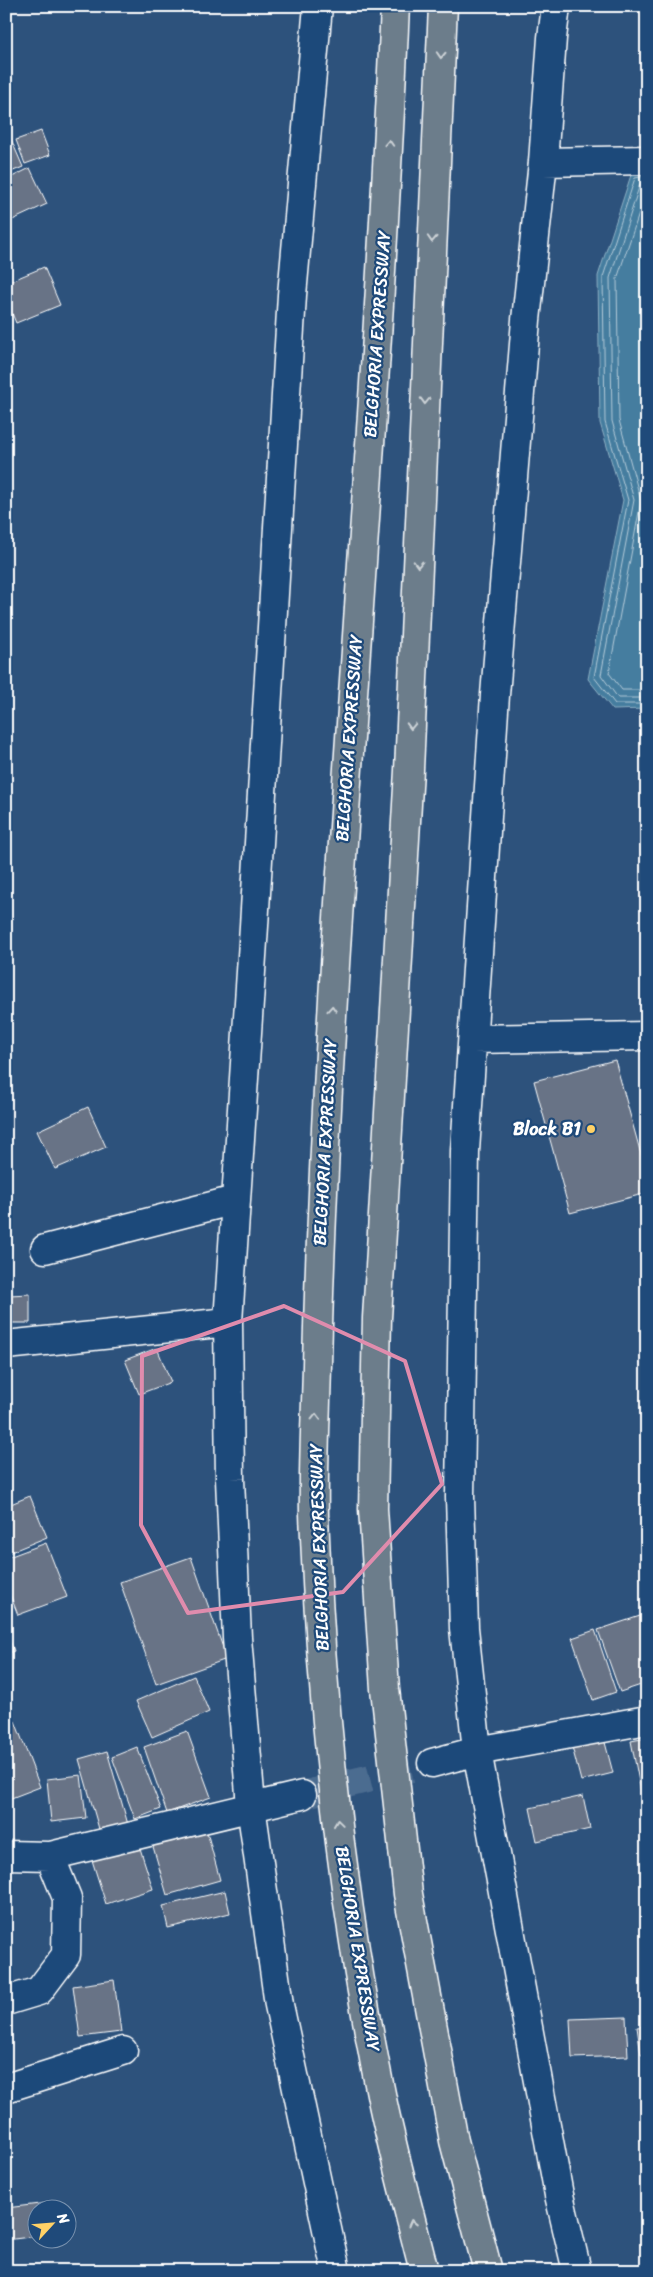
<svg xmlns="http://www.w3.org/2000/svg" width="653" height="2277" font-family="Sriracha,sans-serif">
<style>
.water{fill:#457d9f;stroke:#8fb1c5}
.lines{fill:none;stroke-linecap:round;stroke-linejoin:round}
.shore{stroke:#b5cbd9;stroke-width:1}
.building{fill:#677386;stroke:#fff}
.minor-tunnel{stroke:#4c6c90;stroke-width:28;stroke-dasharray:28 14;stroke-linecap:butt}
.minor-casing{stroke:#fff;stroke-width:31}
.highway-casing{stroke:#fff;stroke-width:31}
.minor{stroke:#1f4a7a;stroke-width:28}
.highway{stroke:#6c7d8b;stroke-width:28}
.oneway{stroke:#ccd2d6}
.marked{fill:none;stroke:#e08cad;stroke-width:4;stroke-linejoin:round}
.poi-dot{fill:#ffd166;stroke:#1f4a7a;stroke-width:2}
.labels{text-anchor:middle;stroke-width:4.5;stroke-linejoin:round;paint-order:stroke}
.street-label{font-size:18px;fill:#fff;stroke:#1f4a7a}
.poi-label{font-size:18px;font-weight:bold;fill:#fff;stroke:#1f4a7a;text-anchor:end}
</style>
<rect width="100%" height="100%" fill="#2d527c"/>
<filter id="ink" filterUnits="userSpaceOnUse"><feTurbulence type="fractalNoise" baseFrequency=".02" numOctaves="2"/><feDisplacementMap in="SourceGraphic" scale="10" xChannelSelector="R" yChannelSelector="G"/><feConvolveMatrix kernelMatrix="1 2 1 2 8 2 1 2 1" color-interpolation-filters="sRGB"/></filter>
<g filter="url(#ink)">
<path class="water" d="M632,172H647V709L613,710L588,679L623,500L600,423L598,276Z"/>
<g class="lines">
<path class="shore" d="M647,176L635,178L603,277L605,422L628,500L594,677L615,704H647
M647,183L640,184L610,278L612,421L634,500L601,675L618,698H647
M647,190L617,279L619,420L641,501L609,673L622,690H647"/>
</g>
<path class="building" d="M41,131L50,155L25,164L16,140Z
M10,137L23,167L6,174V138Z
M30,168L47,204L6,223V180Z
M44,267L60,305L16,323L6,299V283Z
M615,1060L647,1176V1193L570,1213L534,1081Z
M88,1107L106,1147L55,1169L37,1131Z
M30,1294V1323H10L9,1295Z
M157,1348L171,1382L139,1394L125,1360Z
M6,1409L11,1424L6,1425Z
M30,1496L47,1537L6,1554V1506Z
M46,1543L67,1597L18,1615L6,1584V1558Z
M191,1557L227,1659L156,1684L120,1582Z
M643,1615L647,1626V1683L620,1692L598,1630Z
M6,1630L14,1651L6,1654Z
M595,1630L616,1692L593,1700L572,1638Z
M194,1676L209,1712L152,1737L136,1701Z
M15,1721L40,1787L6,1800V1725Z
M187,1731L211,1797L167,1813L144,1747Z
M602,1731L613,1773L581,1781L570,1739Z
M647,1738V1811L645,1812L631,1741Z
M137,1747L161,1809L135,1819L112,1757Z
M107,1751L129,1828L101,1836L79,1759Z
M81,1775L86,1818L51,1822L47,1779Z
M583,1796L590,1829L537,1841L530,1808Z
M206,1828L220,1880L167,1895L152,1843Z
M138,1842L153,1889L106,1904L91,1857Z
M225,1891L230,1913L168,1928L163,1906Z
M114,1980L121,2032L80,2037L73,1986Z
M626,2017L628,2056L572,2058L570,2019Z
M647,2026V2054L641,2055L637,2027Z
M644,2201H647V2247H641Z
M48,2203V2210H38V2236L6,2240V2208Z"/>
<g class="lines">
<path class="minor-tunnel" d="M302,1795L432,1763"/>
<defs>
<path id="minor" d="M318,6L292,295L254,926L228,1322L230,1479L237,1638L251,1806L279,2005L336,2271
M556,6L552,38L543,162L526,320L495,695L465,1151L460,1497L464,1628L477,1751L559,2195L577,2271
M543,162L647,160
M473,1039L647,1036
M45,1249L235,1200
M6,1345L228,1322
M432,1763L477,1751L647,1720
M6,1855L50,1856
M6,2001L39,1991L66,1955L67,1898L50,1856L302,1795
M6,2088L123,2051"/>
<path id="highway" d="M395,6C381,326 355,646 335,965C327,1099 320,1232 317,1365C316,1415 313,1465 314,1514C321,1712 343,1910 383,2104C395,2160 410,2215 424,2271
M443,6L409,770L377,1318L373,1509L385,1689L408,1894L454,2141L488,2271"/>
</defs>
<use href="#minor" class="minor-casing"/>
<use href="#highway" class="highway-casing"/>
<use href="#minor" class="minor"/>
<use href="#highway" class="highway"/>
</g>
<defs><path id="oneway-chevron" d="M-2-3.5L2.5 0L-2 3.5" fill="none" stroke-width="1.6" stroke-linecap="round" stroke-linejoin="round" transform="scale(1.25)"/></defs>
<g class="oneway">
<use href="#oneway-chevron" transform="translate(441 55) rotate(93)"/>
<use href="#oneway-chevron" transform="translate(389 143) rotate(-87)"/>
<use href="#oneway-chevron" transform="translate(432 239) rotate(93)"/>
<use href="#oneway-chevron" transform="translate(425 401) rotate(92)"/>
<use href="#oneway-chevron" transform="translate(418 564) rotate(92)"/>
<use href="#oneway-chevron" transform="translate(411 726) rotate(92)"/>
<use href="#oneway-chevron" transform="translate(332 1009) rotate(-86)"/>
<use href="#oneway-chevron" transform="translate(316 1417) rotate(-89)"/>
<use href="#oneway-chevron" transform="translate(338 1823) rotate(-98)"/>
<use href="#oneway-chevron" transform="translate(412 2223) rotate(-104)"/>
</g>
</g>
<path class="marked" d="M284,1306L405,1361L442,1484L343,1592L188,1613L141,1525L142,1356Z"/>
<circle class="poi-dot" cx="591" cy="1129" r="5"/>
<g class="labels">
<g class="street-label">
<text transform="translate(377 334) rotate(-86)" y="6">BELGHORIA EXPRESSWAY</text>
<text transform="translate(349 738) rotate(-86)" y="6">BELGHORIA EXPRESSWAY</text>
<text transform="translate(325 1142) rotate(-87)" y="6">BELGHORIA EXPRESSWAY</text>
<text transform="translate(319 1547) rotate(-92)" y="6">BELGHORIA EXPRESSWAY</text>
<text transform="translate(358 1949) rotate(81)" y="6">BELGHORIA EXPRESSWAY</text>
</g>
<g class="poi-label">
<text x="581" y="1135">Block B1</text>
</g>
</g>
<rect width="653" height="2277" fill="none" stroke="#1f4a7a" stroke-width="25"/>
<rect x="12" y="12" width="628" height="2252" fill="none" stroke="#fff" stroke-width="2" filter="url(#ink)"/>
<g transform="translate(52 2224) rotate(64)"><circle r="24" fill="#1f4a7a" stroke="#7992af"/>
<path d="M0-4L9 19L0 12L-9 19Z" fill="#ffd166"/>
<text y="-8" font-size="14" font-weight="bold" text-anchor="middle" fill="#ffffff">N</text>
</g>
</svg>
